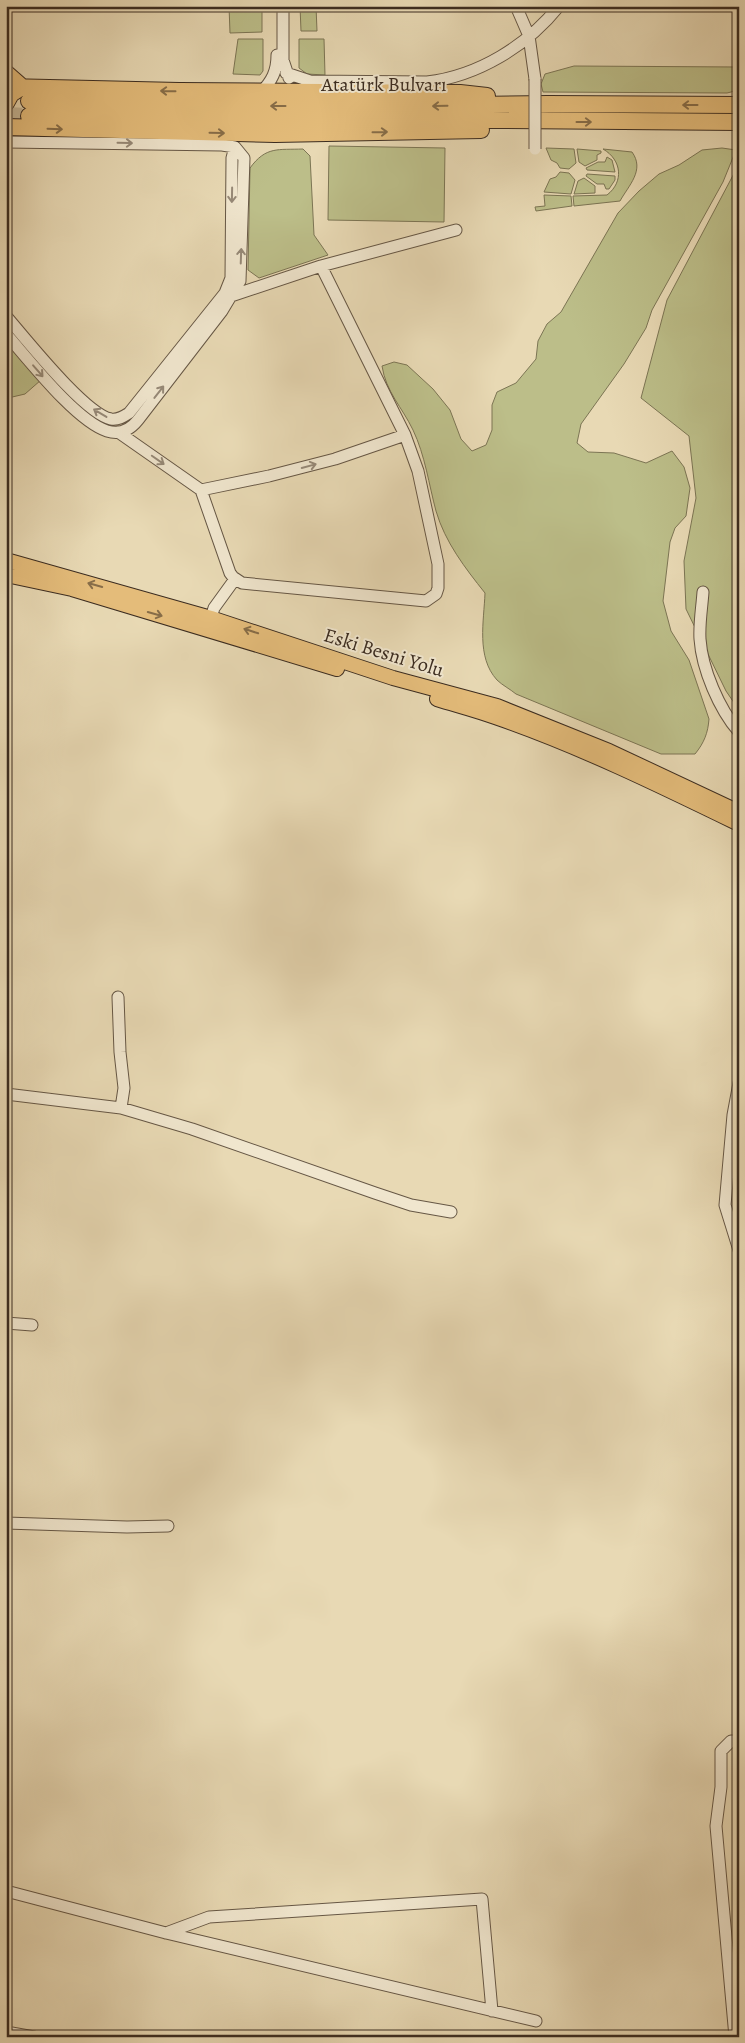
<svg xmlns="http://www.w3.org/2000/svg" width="745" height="2043" font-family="Alegreya,serif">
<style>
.green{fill:#bcbe89;stroke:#7c7554}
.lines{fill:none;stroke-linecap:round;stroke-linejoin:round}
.highway-tunnel{stroke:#c5b696;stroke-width:16;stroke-dasharray:16 8;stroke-linecap:butt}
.minor-casing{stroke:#665745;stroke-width:13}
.major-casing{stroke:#3b2c20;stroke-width:16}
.highway-casing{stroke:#3b2c20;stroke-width:18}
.minor{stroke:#f0e6ce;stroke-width:11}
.major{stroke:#e4bc7a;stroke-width:14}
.highway{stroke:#e4bc7a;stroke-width:16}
.minor-bridge-casing{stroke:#665745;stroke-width:13;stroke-linecap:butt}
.minor-bridge{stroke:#f0e6ce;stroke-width:11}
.oneway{stroke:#876d48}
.oneway2{stroke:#968977}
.labels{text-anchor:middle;stroke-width:4;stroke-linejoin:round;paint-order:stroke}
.street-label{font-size:20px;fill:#3b2c20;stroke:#f0e6ce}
</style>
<rect width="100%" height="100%" fill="#e8d9b4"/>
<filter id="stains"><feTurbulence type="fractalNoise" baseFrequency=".004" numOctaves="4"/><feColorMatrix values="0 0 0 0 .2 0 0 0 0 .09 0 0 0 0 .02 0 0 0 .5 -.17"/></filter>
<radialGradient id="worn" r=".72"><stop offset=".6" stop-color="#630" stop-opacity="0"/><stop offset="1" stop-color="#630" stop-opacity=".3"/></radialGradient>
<path class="green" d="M229,6H262V32L230,33Z
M300,6H316L317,31H301Z
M238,39H263V71L260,75L233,74Z
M299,39H324L325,75L307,74L299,68Z
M574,66L739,67V90L727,93L543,92L541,84L545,74Z
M329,146L445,148L444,222L328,220Z
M546,148L574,149L576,163L569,169L560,168L557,163L551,160Z
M722,148L736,150L723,182L652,310L646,328L624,364L581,424L577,443L588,452L614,453L646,463L672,451L684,467L690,488L686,516L675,528L670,542L663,601L671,631L689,660L709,719C708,733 704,743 695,754H661L516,694C510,689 502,685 497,680C476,657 484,621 485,593C465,568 445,542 436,511C429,485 425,455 413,430C402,407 386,392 382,366L394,362L407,365L433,389L450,410L461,439L472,451L486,445L492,430V405L497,392L516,383L536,359L538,341L547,324L561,312L618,213L639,191L659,174L679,165L702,150Z
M303,149L310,156L314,235L328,255L259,278L248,270L250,168C266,146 278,150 303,149Z
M577,149L601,151V153L597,155V160L585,166L579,162Z
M603,149L632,152C645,170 629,185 620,201L574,206L573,196L607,195C624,182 622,160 603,149Z
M607,157L612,160L615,172L587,170L586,168L598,162H605Z
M739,164V710L726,691L686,609L684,561L696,498L689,436L641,398L667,300Z
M560,172L569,173L575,180L571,194L544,192L550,179L556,177Z
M587,174L615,176V180L609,189H606L604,184H597L586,176Z
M584,178L595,186V193L574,194L578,181Z
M544,195L571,196L572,206L536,211L535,207L545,206Z
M6,342L41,380L25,394L8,398L6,396Z"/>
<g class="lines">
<path class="highway-tunnel" d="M6,115L29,116"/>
<defs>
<path id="minor" d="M283,6V60L289,78
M516,6L529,36L535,79
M286,73L310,81L427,82C478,76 527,46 559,6
M261,92C272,81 277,71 277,55
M6,142L222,145L235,147L244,158L240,281L222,311L138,420C130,430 120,435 107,431C76,421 29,360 6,334
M229,295L231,296L321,266L456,230
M6,316C26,339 85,414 111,419C118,420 123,417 129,413L225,293L231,278L232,158L235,147
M118,432L201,490L269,476L335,459L405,435
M201,490L230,573L233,577L242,583L426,601L436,594L438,588V564L418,471L405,435L321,266
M703,592C702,607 699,624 700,639C702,669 719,709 739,732
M211,618L214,608L235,579
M118,997L120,1052L124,1088L121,1108
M739,1083L733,1115L725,1205L739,1250
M6,1094L121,1108L192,1129L375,1193L411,1205L451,1212
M6,1323L32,1325
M6,1523L127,1527L168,1526
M6,1891L166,1933L536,2021
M166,1933L209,1917L482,1899L492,2011
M6,2032L34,2037
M735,2037L716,1826L721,1787V1751L731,1741H739"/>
<path id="major" d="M6,560L211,618L393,678L497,706L609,751L739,812
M6,575L72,589L337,669
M437,699C456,705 476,710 495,717C579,746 659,785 739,824"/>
<path id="highway" d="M6,73L22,87L11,94L6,103
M6,87L179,91L460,93L487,96
M29,101L254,106H399L548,104L739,105
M29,116C265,119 502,122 739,122
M6,127L275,134L481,130"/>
</defs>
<use href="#minor" class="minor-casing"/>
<use href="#major" class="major-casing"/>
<use href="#highway" class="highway-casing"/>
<use href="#minor" class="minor"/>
<use href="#major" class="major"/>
<use href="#highway" class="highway"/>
<defs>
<path id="minor-bridge" d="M535,79V149"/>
</defs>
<use href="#minor-bridge" class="minor-bridge-casing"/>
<use href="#minor-bridge" class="minor-bridge"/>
</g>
<defs><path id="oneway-shaft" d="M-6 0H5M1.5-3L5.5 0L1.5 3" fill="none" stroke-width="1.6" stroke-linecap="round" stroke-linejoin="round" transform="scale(1.25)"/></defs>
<g class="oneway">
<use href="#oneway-shaft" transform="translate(168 91) rotate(-179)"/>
<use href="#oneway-shaft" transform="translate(690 105) rotate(-180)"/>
<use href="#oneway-shaft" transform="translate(278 106) rotate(-180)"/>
<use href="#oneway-shaft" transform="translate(440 106) rotate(179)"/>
<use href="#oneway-shaft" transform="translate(584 122)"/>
<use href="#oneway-shaft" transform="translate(55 129) rotate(2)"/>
<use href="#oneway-shaft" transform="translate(380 132) rotate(-1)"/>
<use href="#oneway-shaft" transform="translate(217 133) rotate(1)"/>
<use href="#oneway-shaft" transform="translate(95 585) rotate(-164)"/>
<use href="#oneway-shaft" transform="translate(155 614) rotate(16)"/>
<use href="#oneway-shaft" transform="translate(251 631) rotate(-162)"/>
</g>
<g class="oneway2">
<use href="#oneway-shaft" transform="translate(125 143) rotate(1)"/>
<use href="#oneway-shaft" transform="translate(232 195) rotate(91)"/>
<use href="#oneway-shaft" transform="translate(241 256) rotate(-88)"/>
<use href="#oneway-shaft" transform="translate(38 371) rotate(49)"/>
<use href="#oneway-shaft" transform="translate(159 392) rotate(-52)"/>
<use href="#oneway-shaft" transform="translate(100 413) rotate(-149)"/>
<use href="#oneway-shaft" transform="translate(158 460) rotate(35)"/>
<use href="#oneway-shaft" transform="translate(309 466) rotate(-15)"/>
</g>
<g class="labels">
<g class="street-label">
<text x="384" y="91">Atatürk Bulvarı</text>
<text transform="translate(384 652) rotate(17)" y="7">Eski Besni Yolu</text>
</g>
</g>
<rect width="745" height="2043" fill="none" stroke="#e8d9b4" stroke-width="25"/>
<rect x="8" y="8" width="730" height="2028" fill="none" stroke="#3b2c20" stroke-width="2.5"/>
<rect x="12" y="12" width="720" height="2018" fill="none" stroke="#3b2c20"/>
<rect width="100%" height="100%" filter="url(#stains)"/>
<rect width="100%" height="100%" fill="url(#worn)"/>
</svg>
